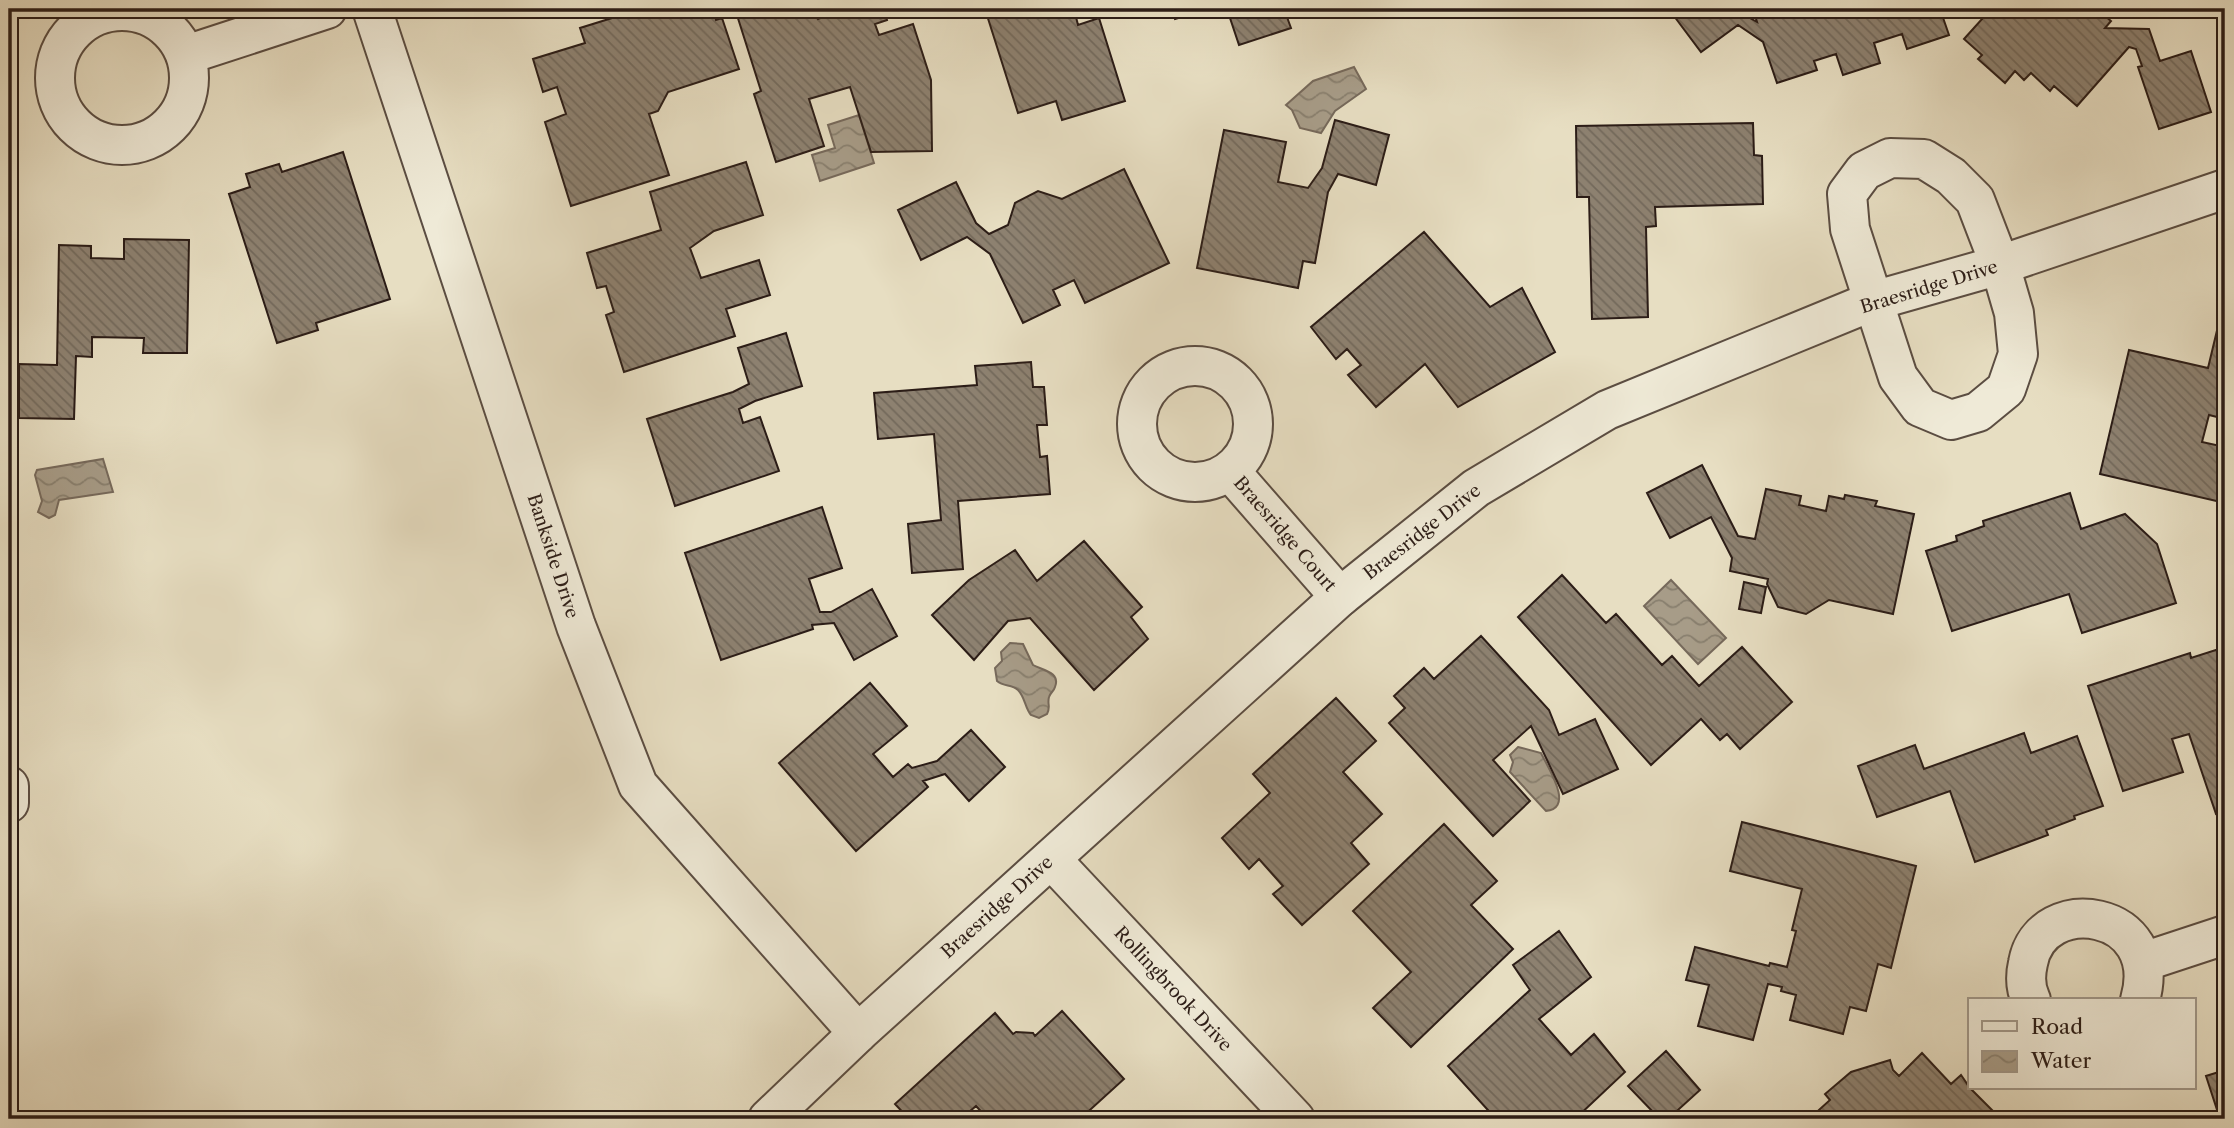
<svg xmlns="http://www.w3.org/2000/svg" width="2234" height="1128" font-family="'Libre Caslon Text',serif">
<style>
.water{fill:url(#water-waves);stroke:#76695b;stroke-width:2}
.building{fill:url(#building-back-hatch);stroke:#2c1d17;stroke-width:2}
.lines{fill:none;stroke-linecap:round;stroke-linejoin:round}
.minor-casing{stroke:#5b4d42;stroke-width:42}
.tertiary-casing{stroke:#5b4d42;stroke-width:42}
.minor{stroke:#efead7;stroke-width:38}
.tertiary{stroke:#efead7;stroke-width:38}
.labels{text-anchor:middle;stroke-width:5;stroke-linejoin:round;paint-order:stroke}
.street-label{font-size:18px;fill:#2c1d17;stroke:#efead7}
</style>
<defs>
<pattern id="water-waves" width="16" height="10" patternUnits="userSpaceOnUse" patternTransform="scale(1.75)"><rect width="16" height="10" fill="#a79c88"/><path d="M0 5q4-4 8 0t8 0" fill="none" stroke="#887f6e"/></pattern>
<pattern id="building-back-hatch" width="6" height="6" patternUnits="userSpaceOnUse" patternTransform="scale(1.75)"><rect width="6" height="6" fill="#8d8170"/><path d="M-1 5l2 2M0 0l6 6M5-1l2 2" fill="none" stroke="#73695b"/></pattern>
</defs>
<rect width="100%" height="100%" fill="#e7dec2"/>
<filter id="stains"><feTurbulence type="fractalNoise" baseFrequency=".00286" numOctaves="4"/><feColorMatrix values="0 0 0 0 .2 0 0 0 0 .09 0 0 0 0 .02 0 0 0 .5 -.17"/></filter>
<radialGradient id="worn" r=".72"><stop offset=".6" stop-color="#630" stop-opacity="0"/><stop offset="1" stop-color="#630" stop-opacity=".3"/></radialGradient>
<path class="water" d="M1354,67L1366,89L1335,111L1321,133L1300,128L1292,110L1286,105L1313,81Z
M859,115L874,163L820,181L812,155L835,148L828,125Z
M103,459L113,492L59,500L55,515L49,518L38,512L42,501L35,475L37,470Z
M1671,580L1726,638L1698,664L1644,606Z
M1010,643L1023,644L1033,665C1042,670 1061,672 1055,687C1054,691 1050,693 1049,697C1047,704 1051,707 1047,714L1039,718L1031,715C1025,708 1025,697 1018,690C1012,684 1004,687 997,681L995,668L1002,661L1001,652Z
M1518,747L1541,753C1548,768 1575,808 1546,811L1510,772L1513,762L1510,755Z"/>
<path class="building" d="M641,9H713L716,20L722,18L739,69L668,92L658,111L649,114L669,175L571,206L545,122L566,114L557,87L543,92L533,59L585,43L580,28Z
M748,9H814L818,19L829,15L827,9H884L887,20L875,24L879,35L913,24L931,80L932,151L871,152L850,87L809,99L824,146L776,162L754,94L761,91L736,12Z
M985,9H1074L1078,25L1099,18L1125,101L1062,120L1056,101L1018,113Z
M1171,9H1208L1175,19Z
M1227,9H1284L1291,28L1239,45Z
M1675,9H1739L1743,14L1757,22L1753,9H1940L1949,35L1907,49L1902,34L1874,43L1880,63L1843,75L1836,54L1814,61L1817,70L1777,83L1763,42L1738,25L1701,52L1671,12Z
M1991,9H2097L2111,21L2105,28L2149,29L2160,61L2191,51L2211,112L2159,129L2138,67L2142,66L2136,49L2129,47L2077,106L2054,86L2050,91L2031,73L2024,80L2015,71L2005,83L1978,59L1982,55L1964,39Z
M1335,120L1389,135L1376,185L1338,174L1328,192L1315,263L1303,261L1298,288L1197,268L1224,130L1286,142L1278,182L1308,188L1322,168Z
M1753,123L1754,155L1762,156L1763,204L1655,207L1656,226L1646,227L1648,317L1592,319L1589,197H1577L1576,126Z
M343,152L390,299L316,323L318,330L277,343L229,194L250,187L246,174L279,164L282,172Z
M746,162L763,215L714,231L690,248L701,278L759,260L770,295L726,309L735,336L624,372L606,315L614,312L606,286L597,288L587,253L661,230L650,192Z
M1124,169L1169,263L1085,303L1074,280L1053,290L1060,305L1023,323L990,254L967,237L921,260L898,210L956,182L976,223L989,234L1008,225L1015,203L1038,191L1062,199Z
M1424,232L1490,307L1522,288L1555,352L1458,407L1425,364L1376,407L1348,375L1361,365L1347,349L1336,359L1311,327Z
M124,239L189,240L187,353H143L144,338L92,337V357L76,356L74,419L19,418V364L57,365L59,245L91,246V258L124,259Z
M2225,297V419L2209,415L2202,442L2225,447V503L2100,474L2129,350L2208,368Z
M786,333L802,386L755,401L739,409L743,423L760,417L779,471L675,506L647,419L733,392L749,384L738,348Z
M1031,362L1033,387H1044L1047,425H1037L1040,457L1047,456L1050,494L958,501L963,569L912,573L908,524L941,520L934,434L878,439L874,393L977,385L975,366Z
M1702,465L1738,536L1755,539L1766,489L1801,496L1799,505L1826,511L1829,496L1844,499L1845,495L1877,501L1875,506L1914,514L1893,614L1829,600L1806,614L1778,607L1767,584L1768,579L1730,571L1732,558L1711,517L1670,538L1647,493Z
M2070,493L2081,529L2125,514L2157,544L2176,603L2082,633L2069,594L1952,631L1926,551L1957,541L1956,536L1984,526L1983,521Z
M822,507L842,568L809,579L820,612H831L872,589L897,636L854,660L834,623L812,625L813,629L721,660L685,553Z
M1084,541L1142,607L1131,617L1148,639L1094,690L1030,618L1008,621L974,660L932,615L969,580L1015,550L1037,581Z
M1562,575L1606,623L1616,614L1662,665L1672,656L1699,686L1742,647L1792,702L1740,749L1727,734L1720,740L1701,719L1651,765L1518,617Z
M1744,582L1766,587L1761,613L1739,609Z
M1481,636L1549,710L1559,735L1595,719L1618,769L1563,794L1531,726L1493,760L1530,801L1493,836L1389,723L1405,708L1394,696L1424,668L1434,679Z
M2222,648L2225,659V811L2216,814L2189,734L2172,739L2183,772L2123,791L2088,686L2190,653L2191,658Z
M870,683L907,726L873,754L893,777L908,764L912,768L937,761L971,730L1005,767L969,801L945,774L923,781L928,787L856,851L779,763Z
M1336,698L1376,741L1343,772L1382,814L1351,843L1369,864L1302,925L1273,894L1283,886L1259,859L1249,869L1222,838L1270,793L1253,774Z
M2024,733L2031,753L2077,736L2103,806L2074,816L2075,819L2046,830L2048,835L1975,862L1950,791L1877,817L1858,766L1915,745L1924,769Z
M1742,822L1916,866L1891,968L1878,964L1866,1011L1850,1007L1843,1034L1790,1020L1796,995L1781,991L1782,987L1768,984L1753,1040L1698,1026L1709,985L1686,980L1695,947L1769,966L1770,963L1787,967L1796,931L1792,930L1802,889L1730,871Z
M1444,824L1497,881L1471,905L1513,949L1411,1047L1373,1008L1411,972L1353,911Z
M1559,931L1591,977L1539,1019L1571,1055L1594,1034L1625,1072L1575,1119H1496L1448,1066L1530,990L1513,965Z
M1062,1011L1124,1079L1080,1119H988L976,1106L961,1119H909L895,1104L995,1013L1013,1034L1016,1032L1033,1033L1035,1036Z
M1666,1051L1700,1090L1668,1119H1647L1654,1113L1628,1086Z
M1922,1053L1951,1084L1961,1075L1970,1088L2001,1119H1809L1830,1100L1825,1094L1851,1072L1890,1060L1893,1070L1899,1076Z
M2225,1070V1119H2220L2206,1076Z"/>
<g class="lines">
<defs>
<path id="minor" d="M372,9L576,626L638,785L858,1033
M55 78a67 67 0 1 1 134 0a67 67 0 1 1-134 0Z
M186,55L327,9
M1890,158L1924,159L1951,176L1975,200L2000,265L2014,313L2018,354L2006,389L1978,412L1951,420L1920,407L1898,377L1850,229L1847,194L1864,171Z
M1137 424a58 58 0 1 1 116 0a58 58 0 1 1-116 0Z
M1230,471L1340,597
M9,786V803
M1051,859L1295,1119
M2143,962L2225,935
M2031,1000C2025,988 2025,976 2028,963C2041,891 2166,909 2140,1000"/>
<path id="tertiary" d="M768,1119L858,1033L1340,597L1476,488L1607,410L1873,301L2000,265L2225,189"/>
</defs>
<use href="#minor" class="minor-casing"/>
<use href="#tertiary" class="tertiary-casing"/>
<use href="#minor" class="minor"/>
<use href="#tertiary" class="tertiary"/>
</g>
<g class="labels">
<g class="street-label">
<text transform="translate(1929 287) rotate(-17)" y="6">Braesridge Drive</text>
<text transform="translate(1422 532) rotate(-38)" y="6">Braesridge Drive</text>
<text transform="translate(1285 534) rotate(49)" y="6">Braesridge Court</text>
<text transform="translate(553 556) rotate(72)" y="6">Bankside Drive</text>
<text transform="translate(997 907) rotate(-42)" y="6">Braesridge Drive</text>
<text transform="translate(1173 989) rotate(47)" y="6">Rollingbrook Drive</text>
</g>
</g>
<rect width="2234" height="1128" fill="none" stroke="#e7dec2" stroke-width="35"/>
<rect x="10" y="10" width="2213" height="1107" fill="none" stroke="#2c1d17" stroke-width="3.5"/>
<rect x="18" y="18" width="2199" height="1093" fill="none" stroke="#2c1d17" stroke-width="2"/>
<rect x="1968" y="998" width="228" height="91" fill="#efead7" stroke="#a1988a" stroke-width="2"/>
<rect x="1982" y="1021" width="35" height="10" fill="#efead7" stroke="#a1988a" stroke-width="2"/>
<text x="2031" y="1034" font-size="21" fill="#2c1d17">Road</text>
<rect x="1982" y="1051" width="35" height="21" fill="url(#water-waves)" stroke="#a1988a" stroke-width="2"/>
<text x="2031" y="1068" font-size="21" fill="#2c1d17">Water</text>
<rect width="100%" height="100%" filter="url(#stains)"/>
<rect width="100%" height="100%" fill="url(#worn)"/>
</svg>
